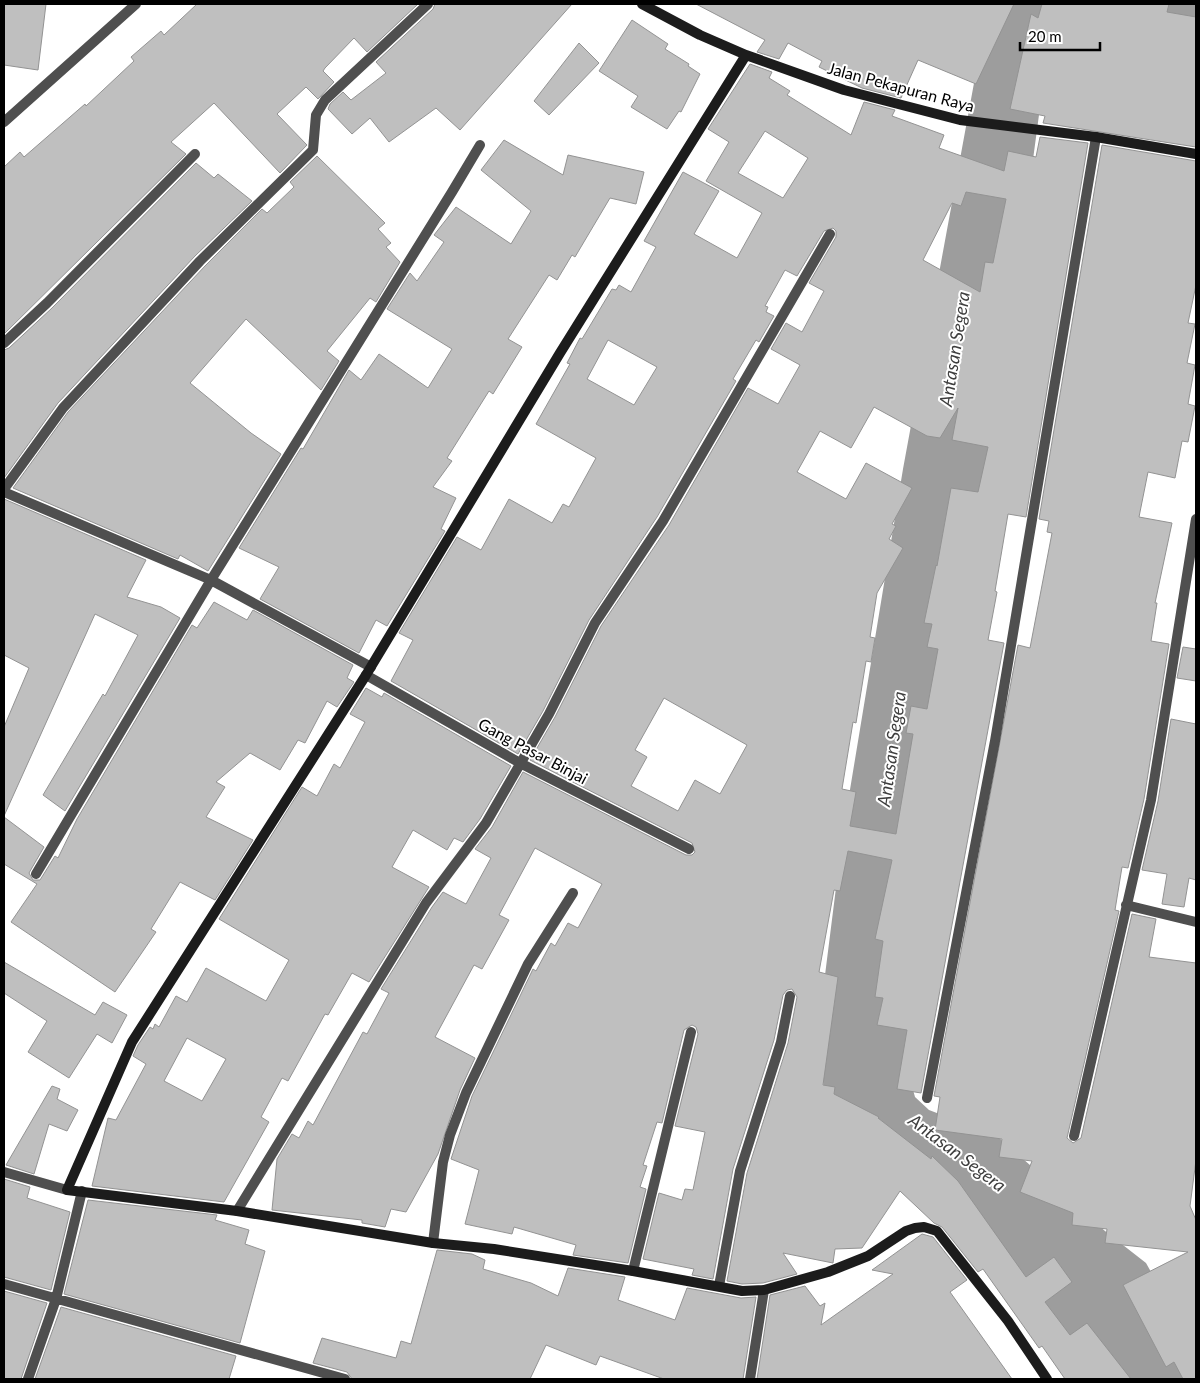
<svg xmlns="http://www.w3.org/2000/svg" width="1200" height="1383" font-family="Lato,sans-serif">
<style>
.water{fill:#9d9d9d}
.building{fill:#bfbfbf;stroke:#939393;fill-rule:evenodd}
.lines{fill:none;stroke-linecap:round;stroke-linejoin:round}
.street{stroke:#4f4f4f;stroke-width:10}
.secondary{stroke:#1c1c1c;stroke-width:10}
.labels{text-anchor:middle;stroke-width:4;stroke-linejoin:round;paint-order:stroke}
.street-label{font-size:16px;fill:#000;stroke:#fff}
.water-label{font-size:18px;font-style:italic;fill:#3e3e3e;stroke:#fff}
</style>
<rect width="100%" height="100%" fill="#fff"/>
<path class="water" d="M846,4H1196V74L1047,55L910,1079L915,1097L929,1110L997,1136L1105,1231L1146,1263L1196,1352V1379H1066L984,1249L825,1101L821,1061L822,999L843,832L903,469L981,45Z"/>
<path class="building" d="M4,4H46L38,70L4,65Z
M197,4H418L367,52L354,38L325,68L323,71L334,82L318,99L306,87L277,114L307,145L280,173L214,103L171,142L186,154L4,334V167L20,152L24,157L85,104L86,106L134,61L131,57L161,31L164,35Z
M435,4H572L460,130L436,108L389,142L370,118L352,134L328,109L330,104L343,92L351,100L386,73L376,62L433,9Z
M696,4H1014L976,84L918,60L901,98L862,88L819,67L822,61L788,43L779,59L757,52L765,40Z
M1042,4H1169L1167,12L1196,17V147L1043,123L1045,116L1010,109L1031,14L1038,18Z
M632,20L668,44L665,49L689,64L688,66L700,74L681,112L679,111L667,129L631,107L638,96L599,71Z
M579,43L599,63L549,115L534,101Z
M750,64L772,72L769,78L790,91L787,95L851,135L864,102L895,110L892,116L944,135L939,148L1004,171L1008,151L1036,157L1040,137L1088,143L1026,517L1008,514L995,591L997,592L988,640L1004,643L921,1093L897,1089L907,1030L877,1025L883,998L875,997L883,941L875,939L892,860L848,851L840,891L834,890L819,972L838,977L823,1085L835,1087L834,1094L879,1117L878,1118L931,1159L932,1156L958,1181L1026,1277L1054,1257L1072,1282L1045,1302L1070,1335L1087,1323L1131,1379H1065L1042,1346L1039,1348L983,1269L978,1272L942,1227L934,1223L900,1191L862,1248L835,1249L833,1263L783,1253L797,1274L763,1283L742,1284L727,1281L747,1173L788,1043L797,997L792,989L787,990L783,995L774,1040L733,1169L713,1279L692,1275L694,1269L643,1259L659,1193L682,1200L685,1189L693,1190L705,1132L675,1126L698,1034L696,1027L692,1025L684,1030L662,1123L657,1122L643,1165L647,1166L640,1187L646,1189L628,1263L573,1255L576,1245L514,1227L512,1234L465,1224L479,1170L451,1159L472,1096L533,969L536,971L551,943L555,946L568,923L578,928L602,884L535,848L499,915L509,920L482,969L474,965L435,1037L475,1058L460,1090L438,1154L406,1212L391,1209L385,1227L362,1223V1220L272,1210L277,1159L292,1134L299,1138L308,1121L313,1125L363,1032L367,1034L389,993L381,989L432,907L443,892L466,904L491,858L475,849L492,827L523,772L686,855H692L695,852L692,843L530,760L555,717L601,626L669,525L748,388L778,404L800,365L771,349L786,323L802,332L824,291L809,283L836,237V231L833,228L824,231L797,276L785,270L765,306L768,307L766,312L774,316L759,342L756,340L733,379L736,381L657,517L589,620L543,711L518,754L391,681L413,640L399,633L457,537L481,550L509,499L552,523L563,504L569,507L596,458L536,424L570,364L567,363L580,338L582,339L612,289L616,290L619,285L631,292L656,247L644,241L683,172L719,191L694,234L737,258L762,213L706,181L729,142L708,129ZM765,131L808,158L783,198L738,173ZM966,192L1006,199L993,263L985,262L980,292L923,260L952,203L961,206ZM608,340L657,367L634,405L587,379ZM874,407L927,436L940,438L958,408L952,440L988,447L978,492L951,488L937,566L936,565L924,623L932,624L927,647L938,649L927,709L911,706L906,733L913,734L896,834L850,826L856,792L842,789L853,722L856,723L866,661L871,662L875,638L870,637L877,593L903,548L889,539L896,526L892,524L912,488L866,463L846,499L797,472L820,431L851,448ZM664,698L747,745L720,794L695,780L678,811L631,786L647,757L635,750Z
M504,140L563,175L568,155L644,172L636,204L610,198L575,257L572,255L557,280L549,275L508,339L522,347L493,394L489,391L447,458L452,461L433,487L456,498L441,529L445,531L387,626L376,620L359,653L260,599L279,567L239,548L301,448L303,449L349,370L361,380L379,354L428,388L452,349L387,309L410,273L417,281L444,242L434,235L456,207L511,244L531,211L481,170Z
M1102,145L1196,161V285L1188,323L1195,324L1187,363L1195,365L1188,404L1195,406L1188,442L1182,441L1175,478L1148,472L1139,517L1172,523L1155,603H1157L1151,641L1169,644L1144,799L1128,868L1122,867L1115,910L1119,911L1067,1138L1073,1143L1081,1138L1132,914L1156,919L1149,957L1196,963V1160L1190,1206L1196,1220V1379H1183L1174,1362L1166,1367L1123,1285L1188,1252L1105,1243L1107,1229L1072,1225L1073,1213L1020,1192L1032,1161L999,1157L1002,1139L935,1130L940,1097L934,1096L1018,645L1030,648L1052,533L1047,532L1049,521L1039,519Z
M317,156L385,223L378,229L391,243L386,247L400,262L376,302L370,298L327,351L339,361L321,390L246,319L190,383L251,433L281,454L208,571L180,555L178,559L13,488L68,412L205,266L262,209L267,213L294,187L290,182Z
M196,163L214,178L218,174L252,201L195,256L58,403L4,478V350L9,348L52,308Z
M4,499L146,560L127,597L161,607L180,618L65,811L43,795L103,694L105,696L138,635L95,614L4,816V727L29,668L4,655Z
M214,602L247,620L253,610L353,665L347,678L354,682L337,707L327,701L305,743L298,740L280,770L250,753L216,782L225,787L206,817L253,840L215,900L180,882L151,929L156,932L115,992L11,922L37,884L4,864V817L44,847L29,873L33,880H40L55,856L58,858L77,819L192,625L197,628Z
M1183,647L1196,649V681L1177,678Z
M366,688L382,697L384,693L511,766L480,819L463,842L454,838L447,850L413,830L392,867L429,887L369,982L352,973L328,1015L325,1014L288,1081L282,1078L261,1117L269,1122L224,1202L92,1186L108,1118L116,1120L146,1064L133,1056L138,1045L150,1027L153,1029L155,1024L159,1027L176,996L187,1002L206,968L266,1001L289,960L219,919L302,787L317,796L334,764L340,768L365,722L350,714ZM187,1038L226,1059L202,1101L164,1081Z
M1171,719L1196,724V880L1189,878L1184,907L1162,904L1167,874L1142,870L1158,801Z
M4,962L95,1015L103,1002L127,1015L112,1043L97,1034L69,1078L28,1052L47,1021L4,993Z
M52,1086L60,1089L57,1099L78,1110L67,1131L49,1124L34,1174L6,1165Z
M4,1179L30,1187L27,1198L70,1212L51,1290L4,1277Z
M88,1200L217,1215L215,1220L249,1230L245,1244L265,1251L240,1343L64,1294Z
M922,1234L933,1237L967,1280L950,1292L1012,1379H757L770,1295L805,1286L820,1306L825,1303L821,1325L893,1274L872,1270Z
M437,1250L472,1254L485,1260L483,1269L531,1283L558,1296L568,1268L625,1277L618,1300L675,1320L687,1288L741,1298L756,1297L743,1379H664L600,1356L596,1365L546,1345L530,1379H352L347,1372L313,1363L322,1338L396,1358L401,1341L411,1344Z
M4,1291L47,1303L21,1379H4Z
M61,1307L236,1356L229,1379H35Z"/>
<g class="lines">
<path class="street" d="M4,122L136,4
M4,343L47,303L195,154
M4,489L63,408L200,261L313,150L316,115L325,100L428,4
M4,492L211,580L371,667
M366,675L520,763L689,849
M36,874L211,580L452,192L480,145
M1126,905L1196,922
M927,1098L995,741L1096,137
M1074,1136L1151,800L1196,519
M4,1172L67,1190
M237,1211L426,903L486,823L549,714L595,623L663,521L830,234
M433,1243L443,1162L450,1135L466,1093L528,964L573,893
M633,1271L691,1032
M4,1284L345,1379
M719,1286L740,1171L781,1042L790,996
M28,1379L56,1299L82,1191
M750,1379L764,1290"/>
<path class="secondary" d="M642,4L700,35L746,55L844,90L960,120L1096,137L1196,154
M746,55L560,353L366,675L132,1042L67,1190L237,1211L433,1243L494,1249L633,1271L742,1291L764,1290L828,1272L868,1256L906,1231L915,1228L924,1227L937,1231L1008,1321L1047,1379"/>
</g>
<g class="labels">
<g class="street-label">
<text transform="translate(901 87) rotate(15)" y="6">Jalan Pekapuran Raya</text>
<text transform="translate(533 751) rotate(28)" y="6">Gang Pasar Binjai</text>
</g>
<g class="water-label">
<text transform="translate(955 349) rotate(-81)" y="6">Antasan Segera</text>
<text transform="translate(892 749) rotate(-82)" y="6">Antasan Segera</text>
<text transform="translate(957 1153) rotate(37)" y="6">Antasan Segera</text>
</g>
</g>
<rect width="1200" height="1383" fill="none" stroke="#000000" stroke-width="10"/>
<path d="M1020 42v8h80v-8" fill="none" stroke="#000000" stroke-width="2.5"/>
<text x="1028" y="42" font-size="15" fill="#000000" stroke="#ffffff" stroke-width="4" paint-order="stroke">20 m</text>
</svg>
